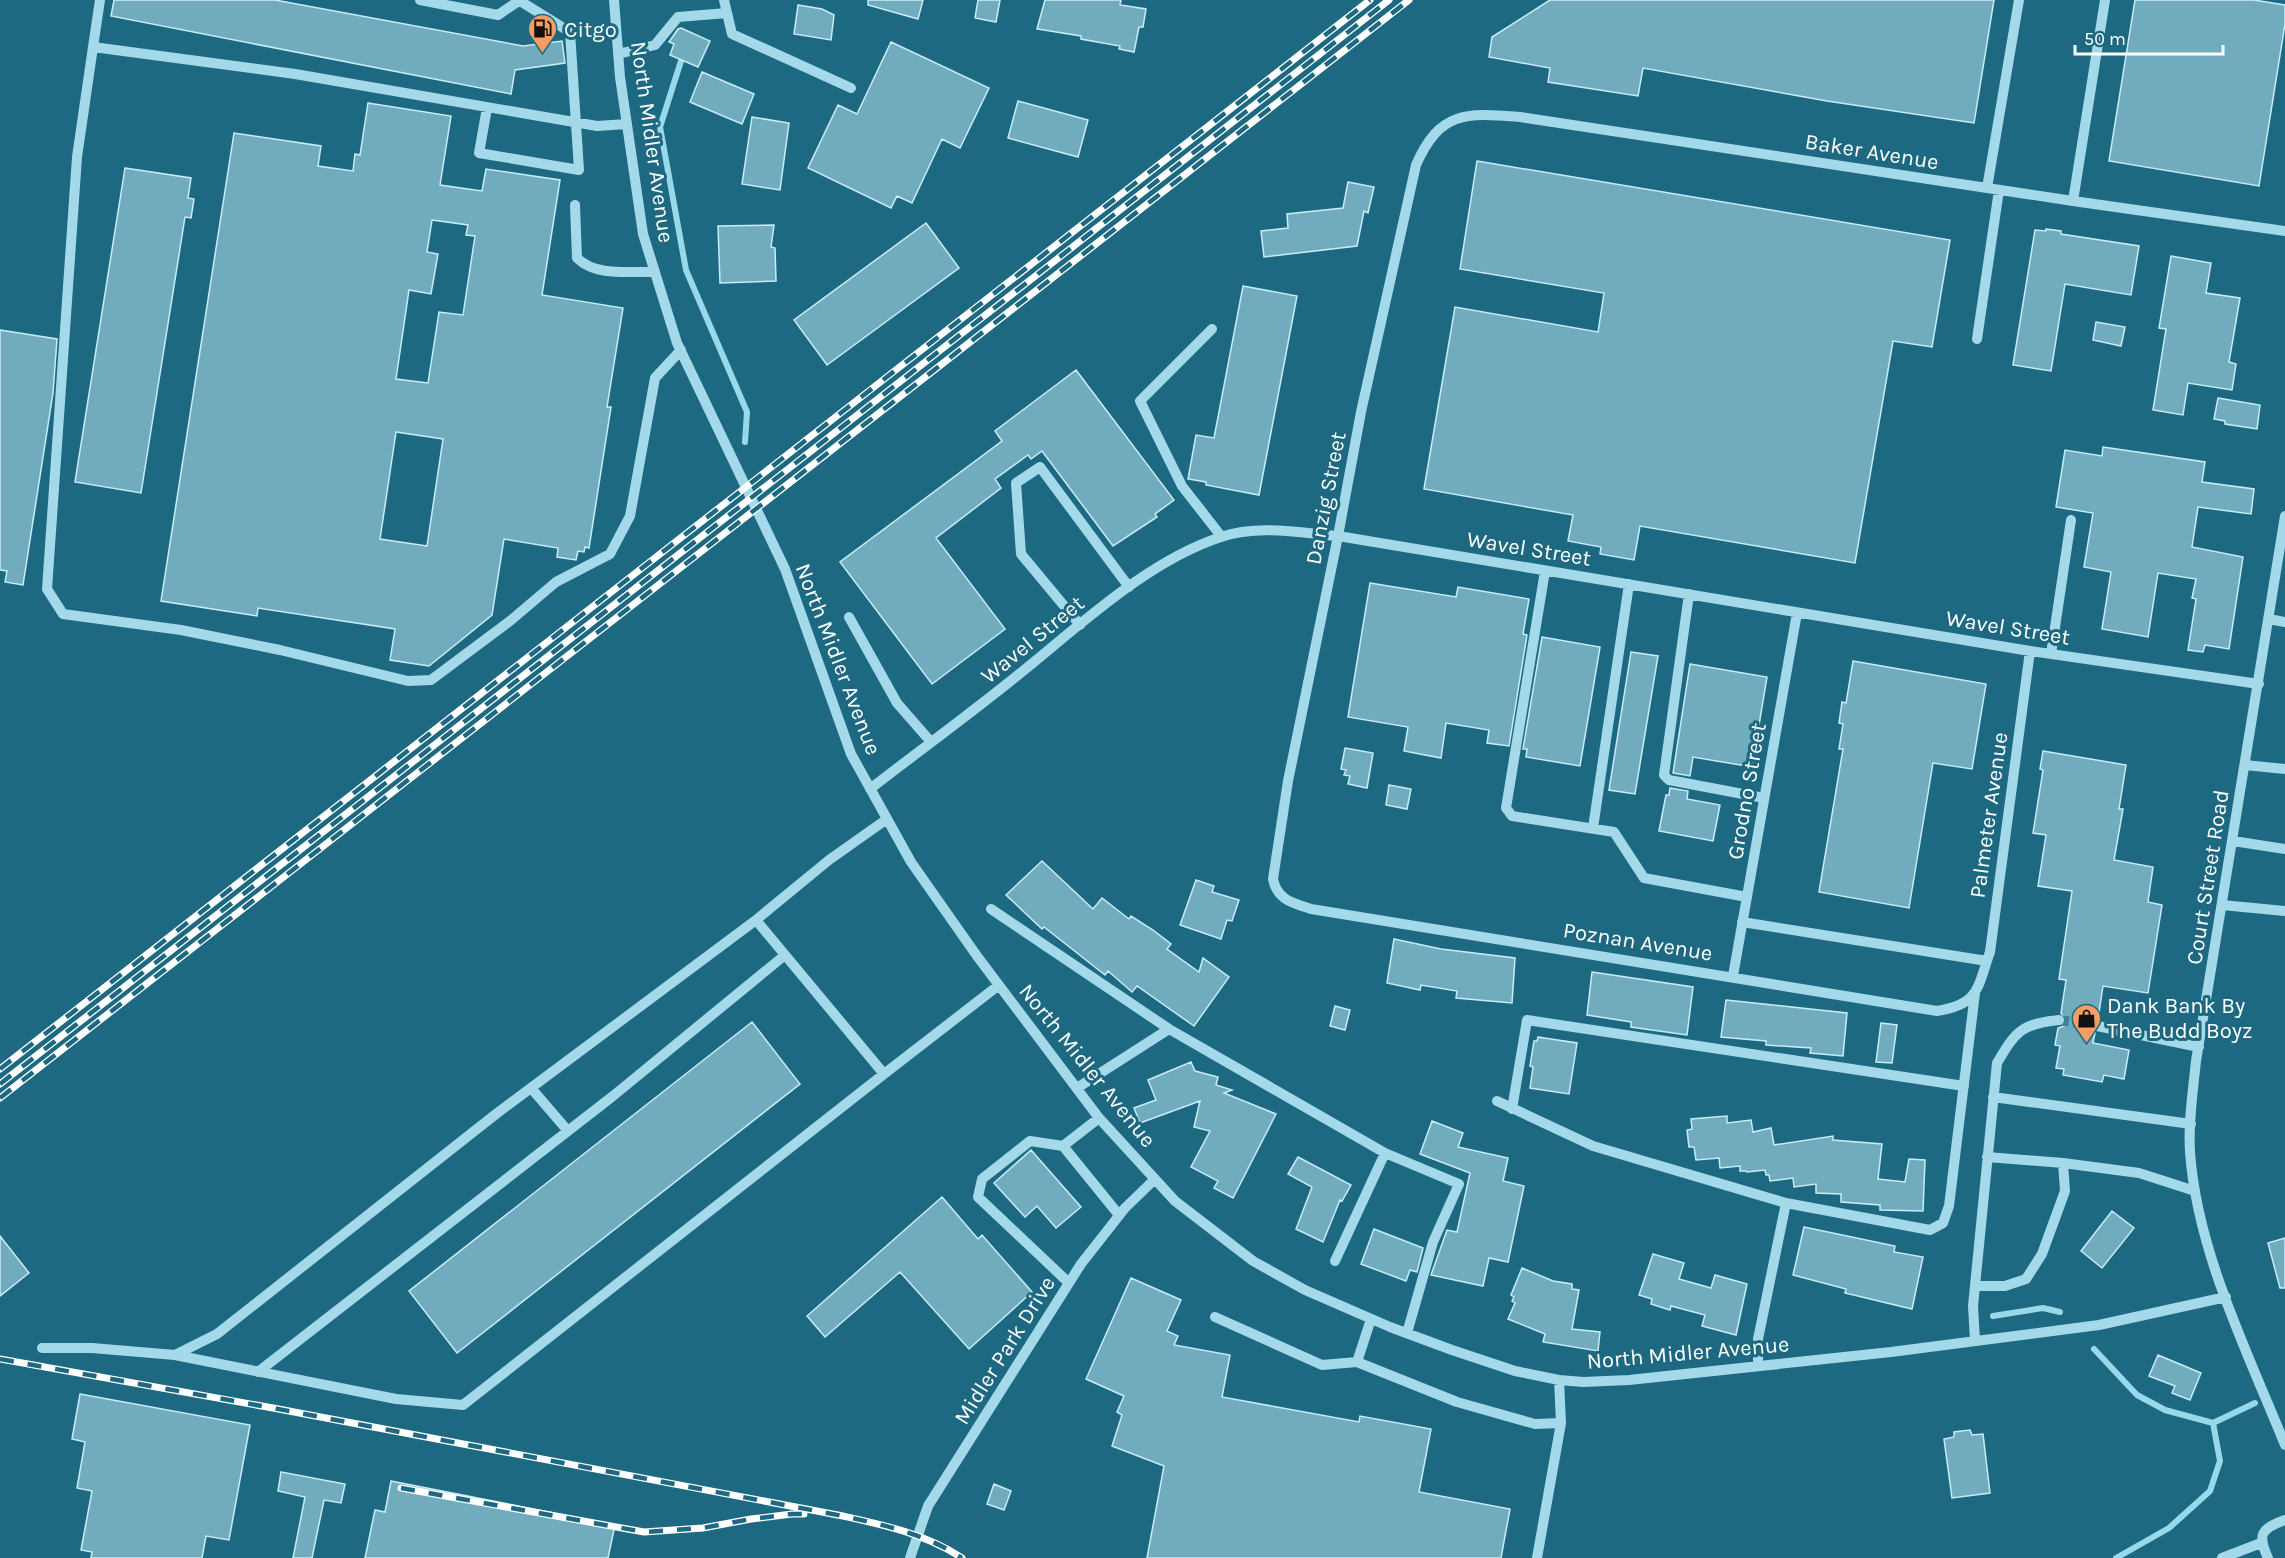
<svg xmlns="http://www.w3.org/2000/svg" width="2285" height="1558" font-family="Karla,sans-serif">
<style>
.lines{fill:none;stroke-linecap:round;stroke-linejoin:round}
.stream{stroke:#97d9eb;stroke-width:6}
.building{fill:#70acbe;stroke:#c8ecf7;stroke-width:1.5;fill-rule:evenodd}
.minor-tunnel{stroke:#408095;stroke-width:10;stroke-dasharray:10 5;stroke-linecap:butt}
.minor{stroke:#a3d9e9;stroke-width:10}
.rail-casing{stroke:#fff;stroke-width:7}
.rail{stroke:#1e6982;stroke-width:4.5;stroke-dasharray:14;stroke-linecap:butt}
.labels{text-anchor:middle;stroke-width:6;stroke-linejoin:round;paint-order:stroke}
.poi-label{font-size:22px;fill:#fff;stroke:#1e6982;text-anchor:start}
.street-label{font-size:22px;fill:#fff;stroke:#1e6982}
</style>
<rect width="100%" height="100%" fill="#1e6982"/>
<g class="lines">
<path class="stream" d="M681,61L660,127L686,270L747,412L745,442
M1993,1316L2043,1308L2060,1312
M2094,1349L2137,1395L2165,1410L2213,1423
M2116,1558L2169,1528L2210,1491L2220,1461L2213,1423L2255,1403"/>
</g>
<path class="building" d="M114,0H275L523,46L562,41L565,63L515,70L511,94L111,16Z
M868,0H923L918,19L868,5Z
M978,0H1000L996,22L975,18Z
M1045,0H1121L1120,5L1146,9L1143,27H1139L1134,52L1119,49L1120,46L1081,39V36L1037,29Z
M1550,0H1994L1974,123L1827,101L1643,68L1638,96L1548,82L1550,68L1489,57L1492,37Z
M2135,0H2254L2285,5V24L2259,186L2109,161Z
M798,5L822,9L834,15L831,40L794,34Z
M681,28L710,41L698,67L670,55L674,44L669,42L678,29Z
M891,42L989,88L960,148L942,139L912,203L897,196L891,208L808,168L838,105L857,114Z
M702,72L754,94L742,124L690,102Z
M1018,101L1088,120L1078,157L1008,138Z
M368,103L451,116L440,185L482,191L486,169L560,180L542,295L623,308L607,407H611L589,548L585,547L584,552L578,551L576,560L557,557L558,548L504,539L492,615L429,666L390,660L395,629L258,608L257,616L161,601L234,133L321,146L318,166L353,171L355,154L360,155ZM432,220L468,225L466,235L475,236L463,315L439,312L428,383L396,379L409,290L431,294L438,254L427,252ZM396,432L443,439L427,546L380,539Z
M752,117L789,123L780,190L742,184Z
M1477,161L1950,240L1932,347L1893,341L1855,563L1640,526L1634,560L1600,554L1601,547L1568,541L1573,515L1424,489L1455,307L1598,332L1604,293L1460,269Z
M125,168L191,178L188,198L194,199L191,218L185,217L141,493L75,482Z
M1348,182L1374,187L1368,213L1364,211L1357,246L1264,257L1261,231L1288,228L1287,214L1343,208Z
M926,223L959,268L827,365L794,320Z
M774,225L771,247L775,248L776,281L720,283L718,226Z
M2046,229L2061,231V234L2139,246L2131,295L2065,284L2051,371L2013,365L2035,230L2046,231Z
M2171,256L2211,263L2206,293L2240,298L2229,362L2236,364L2232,390L2188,383L2183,415L2153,410L2166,329L2159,328Z
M1243,286L1297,296L1259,495L1206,485V482L1188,479L1196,435L1214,438Z
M2096,322L2125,327L2121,346L2093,340Z
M0,330L57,339L53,393L23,585L5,582L7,571L0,570Z
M1076,370L1174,500L1155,514L1157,517L1113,546L1042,451L1031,459L1028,455L995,479L1001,488L936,538L1005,629L932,684L840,562L1002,441L995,431Z
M2218,398L2260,405L2257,429L2225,424V421L2214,419Z
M2103,447L2205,462L2202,482L2254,489L2251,514L2198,507L2192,547L2243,557L2229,649L2205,645L2203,652L2188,650L2196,599L2192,598L2196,579L2158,573L2148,637L2102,629L2111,572L2084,567L2093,513L2056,507L2065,450L2102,456Z
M1370,583L1456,597L1458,587L1529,599L1523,634L1527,635L1509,746L1487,743L1489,730L1446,723L1441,758L1404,751L1408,727L1348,717Z
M1542,637L1600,647L1580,766L1526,757L1527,749H1523Z
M1631,652L1658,656L1635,794L1609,790Z
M1853,661L1986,684L1972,769L1933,763L1909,908L1819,892L1843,749H1839L1843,724L1839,723L1842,702L1846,703Z
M1690,664L1767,677L1752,767L1693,757L1690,776L1673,773Z
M1345,748L1373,753L1367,788L1348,784L1350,776L1344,775L1346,770L1341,769Z
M2043,751L2126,765L2119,809H2123L2114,860L2153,867L2148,902L2162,905L2148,993L2103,986L2098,1019L2092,1021L2090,1025L2092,1031L2095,1033L2093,1043L2129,1050L2124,1079L2104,1075L2102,1082L2063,1075L2064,1069L2056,1068L2060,1046L2055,1045L2058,1028L2064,1026L2066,1020L2061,1013L2066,980L2059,979L2072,891L2038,886L2046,835L2033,833L2043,770L2040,769Z
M1389,785L1411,789L1407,809L1386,805Z
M1670,788L1688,791L1687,799L1720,805L1713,841L1659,831L1666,795H1669Z
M1042,861L1093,909L1102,898L1129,919L1131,916L1153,930L1171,944L1167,949L1199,972L1203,958L1229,977L1194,1026L1137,986L1132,992L1108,971L1105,975L1044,927L1042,929L1006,895Z
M1196,880L1214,886L1212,892L1239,900L1232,921L1227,920L1221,939L1180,925Z
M1394,939L1441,949L1515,958L1512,1003L1456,998L1457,991L1421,985L1420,990L1387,983Z
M1592,972L1693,987L1687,1035L1631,1027V1022L1587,1015Z
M1726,1000L1847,1013L1843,1056L1810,1053L1811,1048L1766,1045V1041L1721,1037Z
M1335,1006L1350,1010L1345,1030L1330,1026Z
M752,1022L800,1084L457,1353L409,1291Z
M1881,1023L1897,1025L1892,1063L1876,1062Z
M1538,1037L1577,1043L1569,1094L1530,1088L1533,1067L1530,1066L1534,1041H1537Z
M1191,1062L1195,1071L1218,1077L1216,1085L1232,1090L1224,1093L1276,1114L1233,1198L1214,1188L1218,1181L1191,1167L1210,1131L1194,1127L1200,1101L1140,1123L1134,1108L1156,1100L1148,1080Z
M1727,1116V1123L1751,1120L1753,1132L1771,1128L1774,1145L1833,1136V1140L1882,1144L1878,1179L1905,1182L1909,1159L1925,1160L1923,1211L1880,1210V1205L1841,1202V1194L1816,1193V1184L1794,1187L1793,1178L1770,1181L1769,1175H1766L1765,1170L1747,1172L1746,1171H1740V1166L1720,1168L1719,1158L1696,1160L1694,1147H1689L1687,1130L1692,1129L1691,1119Z
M1432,1121L1463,1133L1458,1147L1508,1158L1503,1181L1524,1186L1508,1262L1489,1258L1483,1286L1431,1275L1447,1230L1457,1232L1470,1173L1420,1154Z
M1031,1150L1081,1207L1056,1228L1037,1206L1025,1217L994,1183Z
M1298,1157L1351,1185L1342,1201L1340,1200L1323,1242L1296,1229L1312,1187L1288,1174Z
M942,1197L978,1239L982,1235L1032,1292L969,1349L900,1272L825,1337L807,1316Z
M2112,1211L2134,1228L2102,1268L2081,1251Z
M1804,1227L1895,1246L1894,1252L1923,1257L1912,1309L1845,1293L1846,1289L1793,1275Z
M1374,1229L1423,1248L1417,1272L1410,1270L1406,1281L1361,1264Z
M0,1236L29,1273L0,1296Z
M2285,1238V1288H2280L2268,1243Z
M1653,1254L1684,1263L1679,1279L1711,1288L1715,1275L1747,1284L1736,1335L1702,1326L1705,1315L1671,1306L1670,1310L1651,1304L1652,1299L1639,1295Z
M1522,1268L1553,1281L1572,1284V1289L1579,1290L1572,1329L1600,1332L1598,1351L1543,1342L1545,1334L1508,1319L1515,1303L1512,1301L1514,1297L1511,1295Z
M1131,1278L1181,1300L1167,1331L1178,1336L1174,1345L1230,1355L1222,1397L1359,1422L1360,1416L1431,1429L1419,1492L1510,1509L1501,1558H1147L1164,1466L1112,1446L1122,1415L1117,1412L1124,1396L1086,1379Z
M2158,1355L2201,1373L2190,1400L2172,1393L2175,1386L2149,1376Z
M80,1394L250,1425L229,1540L206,1536L202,1558H91L92,1552L81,1550L92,1491L77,1488L85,1442L72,1439Z
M1970,1430L1972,1435L1983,1434L1990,1493L1952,1498L1944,1439L1954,1437V1432Z
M281,1472L345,1484L341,1503L324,1500L312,1558H293L305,1497L278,1491Z
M391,1481L615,1525L608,1558H365L375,1510L385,1512Z
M994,1484L1011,1491L1004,1510L987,1504Z"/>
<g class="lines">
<path class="minor-tunnel" d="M2059,1020L2097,1026"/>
<path class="minor" d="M100,0L93,47L295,74L597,126L627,124
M420,0L498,15L520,0
M614,0L620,77L643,234L677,343L785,569L851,754L911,862L977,956L1099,1118L1175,1201L1253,1261L1305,1290L1390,1327L1452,1350L1515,1371L1559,1380L1583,1382L1629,1380L1891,1352L2099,1325L2226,1297
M724,0L732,34L851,88
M93,47L77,157L47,589L63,614L181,630L280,650L408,681L431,680L510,621L556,582L610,554L630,516L655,378L681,350
M618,54L655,45L678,17L727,13
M487,108L479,153L579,170L570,32L520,1
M1987,188L2019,0
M2073,201L2105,0
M575,205L577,258C596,277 630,271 655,272
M1212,329L1140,401L1182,486L1221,536
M1977,339L1999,190
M2285,516L2196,1061C2193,1091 2188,1122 2190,1152C2197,1252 2248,1353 2285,1445
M1545,571L1506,808L1512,816L1614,832L1644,878L1747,897
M1689,594L1664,775L1669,780L1764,798
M849,617L897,703L931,742
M2269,619L2285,622
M1080,625L1021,554L1016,483L1040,467L1129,587
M2030,651L1990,952C1977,988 1980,1004 1937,1011L1311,909C1293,903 1277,900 1273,879L1288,781L1338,536L1361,412L1416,165C1440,110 1467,113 1520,117L2073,201L2285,231
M2051,654L2071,520
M2245,765L2285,769
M870,789C919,751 970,714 1018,675C1078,627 1147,561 1221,537C1257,524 1301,533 1338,536L2030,651L2259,684
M887,819L829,860L756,920L884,1074L999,985
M1593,828L1629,584
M2233,841L2285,849
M2222,905L2285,911
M991,909L1169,1029L1385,1153L1459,1184L1433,1242L1407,1333
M1742,922L1987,961
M1733,976L1797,613
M2097,1026L2199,1047
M531,1088L568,1131
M1077,1088L1169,1029
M1993,1097L2191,1124
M1497,1101L1593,1146L1786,1203L1930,1230L1943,1223L1949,1206L1975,993
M1512,1109L1527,1020L1964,1086
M1063,1146L1119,1215
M1987,1157L2063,1163L2139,1173L2195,1191
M1335,1261L1385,1153
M1069,1283L978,1197L982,1179L1030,1141L1063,1146L1099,1118
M1975,1286H2005L2026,1279L2042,1254L2065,1191L2063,1163
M1215,1317L1322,1365L1357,1362L1371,1319
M1975,1341L1973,1306L1997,1063C2016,1031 2021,1024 2059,1020
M42,1348H92L175,1355L217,1334L496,1114L756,920
M175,1355L396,1399L463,1405L884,1074
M1357,1362L1457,1402L1535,1424L1561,1423
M1758,1366V1339L1786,1203
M258,1372L613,1096L785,955
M910,1558L928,1506L1081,1264L1125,1208L1155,1179
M1537,1558L1561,1423L1559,1380
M2222,1558L2261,1543
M2268,1558C2257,1534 2261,1529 2285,1520"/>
<defs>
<path id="rail" d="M0,1069L1370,0
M0,1084L1389,0
M0,1098L1409,0
M0,1359L273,1408L843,1516C884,1525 926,1534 962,1558
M401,1488L644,1532L703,1528L751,1519L792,1514H804"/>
</defs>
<use href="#rail" class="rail-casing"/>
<use href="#rail" class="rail"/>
</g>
<defs>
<symbol id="fuel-pin" viewBox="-11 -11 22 30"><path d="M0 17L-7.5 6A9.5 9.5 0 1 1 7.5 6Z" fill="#f89d62" stroke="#1e6982"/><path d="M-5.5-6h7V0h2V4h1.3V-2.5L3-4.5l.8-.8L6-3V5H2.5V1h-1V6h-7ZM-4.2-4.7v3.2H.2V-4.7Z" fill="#111"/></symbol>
<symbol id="shop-pin" viewBox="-11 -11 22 30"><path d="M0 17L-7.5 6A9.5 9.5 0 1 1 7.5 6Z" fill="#f89d62" stroke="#1e6982"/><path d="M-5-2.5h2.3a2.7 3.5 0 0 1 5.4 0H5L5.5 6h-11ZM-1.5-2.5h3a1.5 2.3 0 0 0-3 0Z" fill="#111"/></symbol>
</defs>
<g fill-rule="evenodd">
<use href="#fuel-pin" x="526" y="12" width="33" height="45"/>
<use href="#shop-pin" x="2070" y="1002" width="33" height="45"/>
</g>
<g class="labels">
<g class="poi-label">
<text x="564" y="37">Citgo</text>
<text x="2107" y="1013">Dank Bank By<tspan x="2107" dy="25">The Budd Boyz</tspan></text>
</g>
<g class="street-label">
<text transform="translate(653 142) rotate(82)" y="8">North Midler Avenue</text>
<text transform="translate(1872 151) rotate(9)" y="8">Baker Avenue</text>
<text transform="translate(1325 498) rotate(-79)" y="8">Danzig Street</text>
<text transform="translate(1529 548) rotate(9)" y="8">Wavel Street</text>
<text transform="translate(2008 627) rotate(9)" y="8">Wavel Street</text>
<text transform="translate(1032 639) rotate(-39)" y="8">Wavel Street</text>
<text transform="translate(839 659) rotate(69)" y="8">North Midler Avenue</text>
<text transform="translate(1746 791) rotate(-80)" y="8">Grodno Street</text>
<text transform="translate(1988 815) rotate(-82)" y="8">Palmeter Avenue</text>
<text transform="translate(2207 877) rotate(-81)" y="8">Court Street Road</text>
<text transform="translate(1638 941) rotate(9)" y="8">Poznan Avenue</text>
<text transform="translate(1088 1065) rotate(51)" y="8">North Midler Avenue</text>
<text transform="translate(1004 1350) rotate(-58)" y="8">Midler Park Drive</text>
<text transform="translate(1688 1352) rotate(-5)" y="8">North Midler Avenue</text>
</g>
</g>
<path d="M2075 45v9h148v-9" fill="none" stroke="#ffffff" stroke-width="3"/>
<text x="2084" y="45" font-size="18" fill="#ffffff" stroke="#1e6982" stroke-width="4.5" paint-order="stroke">50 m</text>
</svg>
